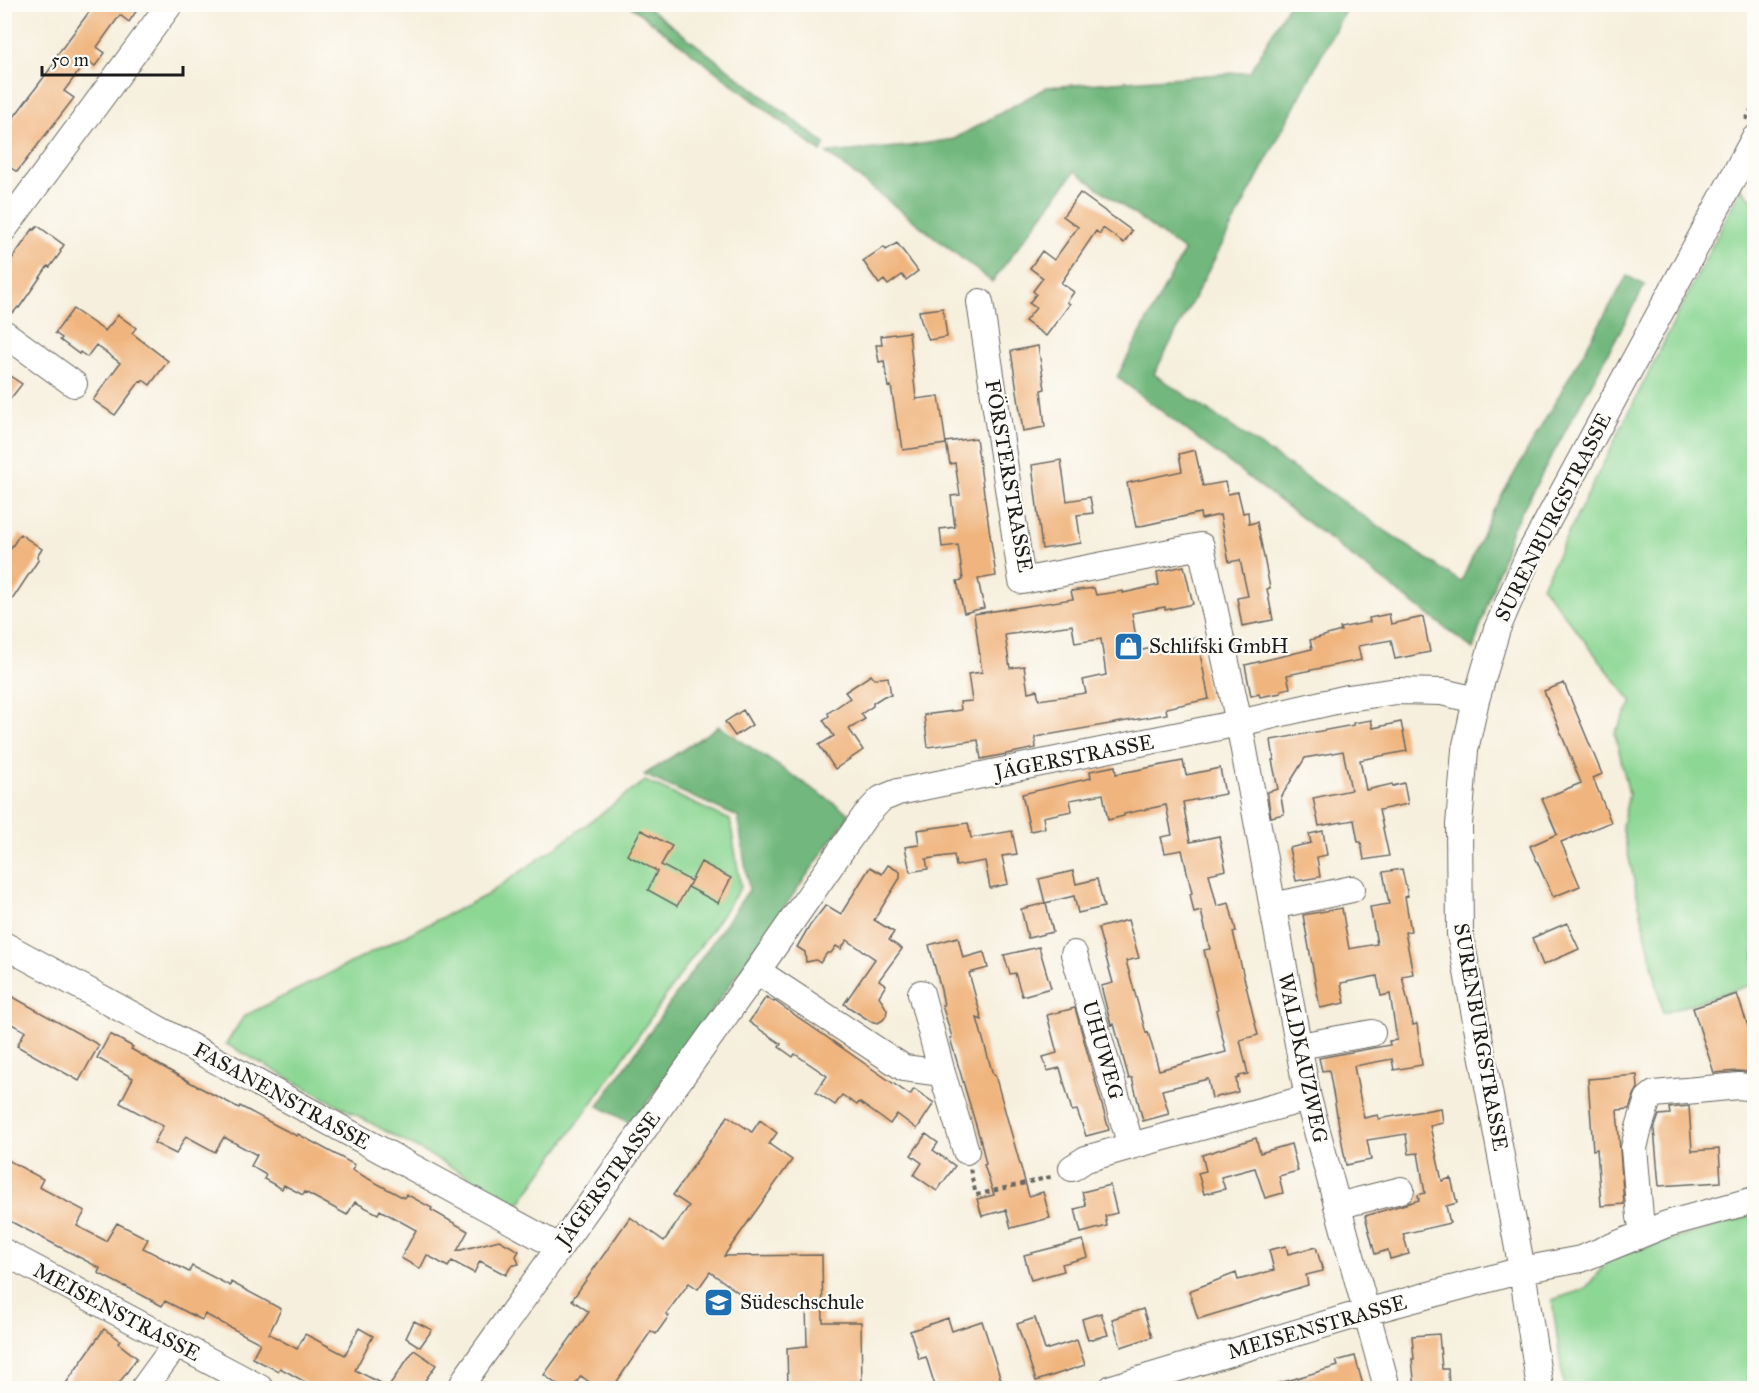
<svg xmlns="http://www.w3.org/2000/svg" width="1759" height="1393" font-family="'IM FELL Great Primer',serif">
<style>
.green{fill:#8dd794;stroke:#547a58;stroke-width:1.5}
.forest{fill:#72b87e;stroke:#476a4d;stroke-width:1.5}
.building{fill:#f0b57f;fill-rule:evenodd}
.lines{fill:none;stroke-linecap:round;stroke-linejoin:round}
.minor-casing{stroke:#686660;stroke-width:28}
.path{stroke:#686660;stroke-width:4;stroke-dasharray:4.5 4.5;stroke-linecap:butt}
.minor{stroke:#fff;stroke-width:26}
.labels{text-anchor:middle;stroke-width:4.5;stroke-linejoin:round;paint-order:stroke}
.street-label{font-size:21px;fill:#1c1c1c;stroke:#fdfcf7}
.poi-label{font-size:21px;fill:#1c1c1c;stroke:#fdfcf7;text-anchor:start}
</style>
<rect width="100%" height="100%" fill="#fdfcf7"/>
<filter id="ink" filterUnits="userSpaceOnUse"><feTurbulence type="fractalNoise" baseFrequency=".0167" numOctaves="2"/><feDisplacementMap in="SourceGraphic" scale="12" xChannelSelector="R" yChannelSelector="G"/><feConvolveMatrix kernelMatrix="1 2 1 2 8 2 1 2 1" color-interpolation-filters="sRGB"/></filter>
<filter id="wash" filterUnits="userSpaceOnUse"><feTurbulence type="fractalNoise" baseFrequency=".008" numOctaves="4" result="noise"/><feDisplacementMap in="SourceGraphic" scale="24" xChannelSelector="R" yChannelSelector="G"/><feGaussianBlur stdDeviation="1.35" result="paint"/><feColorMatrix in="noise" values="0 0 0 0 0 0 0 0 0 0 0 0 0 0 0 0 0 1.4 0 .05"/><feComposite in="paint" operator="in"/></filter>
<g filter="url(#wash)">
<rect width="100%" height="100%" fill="#f6efdd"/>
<path class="green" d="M1741,188L1754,202V984L1663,1013L1622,826L1629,794L1615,733L1632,702L1542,586Z
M645,781L730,820L741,887L592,1103L519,1204L226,1044L244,1016L485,896L559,845Z
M1754,1215V1388H1564L1552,1300L1585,1289L1610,1258Z"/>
<path class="forest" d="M629,5H645L825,144L821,152Z
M1288,5H1348L1154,374L1461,582L1493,511L1627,276L1645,285L1512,529L1473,649L1117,377L1184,251L1075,171L992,282L827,153L909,146L954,139L1047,87L1250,72Z
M719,726L850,814L632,1124L598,1106L749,890L738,817L644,775Z"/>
<g id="blocks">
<path class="building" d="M95,4H141L129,22L120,15L97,47L105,53L95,66L87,60L64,91L74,98L17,172L4,163V116L11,121L56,61L54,59Z
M1080,193L1132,231L1124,243L1103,228L1100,234L1096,231L1061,283L1074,292L1067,302L1070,304L1046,336L1025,321L1036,308L1029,303L1036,294L1033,291L1043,278L1030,268L1042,251L1054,260L1078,227L1063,216Z
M38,226L64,245L60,251L61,252L50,267L48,266L19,308L18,307L13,313L4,307V270L33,229L34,230Z
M897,243L918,271L906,280L902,275L888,285L884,280L879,284L863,261L884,247L886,250Z
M943,308L947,337L929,340L921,321L919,311Z
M73,309L105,331L118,315L136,328L132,333L168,361L150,385L143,380L142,382L140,381L115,415L93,400L120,363L96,345L87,357L80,352L79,354L60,340L62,338L55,333Z
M909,332L916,399L939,396L946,444L903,450L900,430H898L891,386L888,387L884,361L879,362L876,345H882L881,336Z
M1038,346L1045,389L1041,390L1045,427L1023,431L1011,351Z
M4,372L22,384L4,407Z
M976,438L996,576L978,579L984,608L964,613L957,581L963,580L958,545L942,547L940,529L955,527L951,496L960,495L955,463L950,464L946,442Z
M1195,450L1203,486L1225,482L1228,494L1238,492L1243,513L1248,512L1249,524L1257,522L1270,588L1267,589L1273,620L1242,626L1237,598L1248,596L1240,560L1229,562L1220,515L1201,519L1200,513L1136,527L1127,483L1182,471L1179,454Z
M1061,460L1067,501L1090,497L1093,513L1077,515L1081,543L1042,549L1032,465Z
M20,534L42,549L37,557L39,559L4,612V559Z
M1184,566L1193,604L1165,610V607L1132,613L1138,651L1197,638L1209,699L1166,708L1167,714L1035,737L1036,748L981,759L978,740L928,747L924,715L961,710L960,702L972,701L968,674L982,672L974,614L1073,599L1071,591L1094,588L1096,595L1123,591V593L1159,585L1157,572ZM1072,625L1075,643L1101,639L1106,675L1083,680L1086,693L1039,700L1037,690L1028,692L1024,666L1010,668L1005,635Z
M1389,614L1391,624L1423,617L1430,652L1395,659L1391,640L1358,646L1361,660L1287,675L1290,688L1281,690V693L1270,695L1260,697L1259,694L1251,696L1245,665L1312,649L1310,640L1341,631L1340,628L1370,622L1369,618Z
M871,675L874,679L888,677L891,695L884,696L873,703V706L861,714L865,719L849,729L863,750L835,769L819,745L834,736L823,720L829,716L828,713L850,698L845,692Z
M1564,683L1602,774L1593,778L1611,822L1561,842L1580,886L1553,897L1530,846L1557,834L1542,799L1581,783L1544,691Z
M743,710L752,725L735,736L725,722Z
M1371,720L1373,728L1401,722L1407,751L1360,760L1366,790L1392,784L1393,786L1404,783L1408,804L1379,810L1389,856L1364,860L1361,842H1358L1354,820L1319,826L1313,798L1351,790L1343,751L1305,758L1281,797L1284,814L1271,817L1267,792L1278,789L1272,760H1274L1271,740L1354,725L1353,723Z
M1183,761L1186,775L1220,768L1225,794L1183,802L1190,842L1219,836L1226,870L1209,874L1217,906L1229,903L1236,931L1233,932L1258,1035L1240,1040L1248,1074L1239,1076V1078L1236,1079L1238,1092L1212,1098L1208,1079L1162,1090L1169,1114L1143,1121L1132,1078L1129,1079L1114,1024L1111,1025L1101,986L1113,983L1098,928L1128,920L1139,958L1126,961L1146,1033L1148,1032L1159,1070L1226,1052L1216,1010L1218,1009L1204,950L1210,949L1201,911L1194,913L1190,894L1192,893L1182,850L1165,853L1161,837L1172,835L1166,805L1124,814V816L1108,820L1103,794L1070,800L1072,811L1043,817L1045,828L1030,831L1022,794L1091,778L1090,771L1115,766L1116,774Z
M968,823L971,838L1012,831L1017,854L1002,856L1008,884L990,888L985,861L956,866L954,855L926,859L928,869L910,872L905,847L919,845L917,830Z
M641,830L672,846L661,865L691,881L677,906L648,890L657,871L627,855Z
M1323,831L1327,855L1317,857L1320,877L1296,881L1289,848L1311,843L1309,834Z
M701,862L731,878L718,903L688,887Z
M888,865L900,872V878L874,920L894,932L889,940L902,949L879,980L886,985L879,996L887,1010L886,1016L883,1020L878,1023L870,1021L844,1004L875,959L847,940L841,949L836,946L831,953H827L820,963L816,960L806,962L805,952L797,947L808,928L826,905L841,914L870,867L882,874Z
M1402,869L1408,896L1405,897L1411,931L1405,932L1413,974L1402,976L1413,1025L1417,1024L1422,1065L1394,1070L1392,1059L1354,1066L1364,1118L1378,1115L1379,1119L1441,1108L1443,1123L1430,1126L1442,1181L1451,1178L1457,1203L1446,1206L1450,1223L1403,1234L1409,1254L1390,1259L1388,1250L1375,1254L1365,1216L1419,1200L1418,1195L1425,1193L1418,1153L1409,1154L1406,1134L1367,1140L1371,1160L1346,1165L1329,1070L1322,1071L1319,1058L1390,1045L1389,1041L1397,1040L1390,994L1381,996L1377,976L1341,983L1345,1003L1320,1008L1303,915L1342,908L1349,949L1377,944L1370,907L1389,904L1383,872Z
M1073,871L1076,884L1097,879L1104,907L1078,913L1074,896L1045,903L1039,879Z
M1046,903L1053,932L1028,938L1021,909Z
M1567,923L1579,949L1543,965L1532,938Z
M958,937L963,958L984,952L988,968L969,973L982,1020L977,1018L993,1075H995L1029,1196L1043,1192L1050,1218L1011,1228L1006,1210L982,1216L977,1199L994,1195L984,1165L986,1164L981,1142L950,1038L952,1037L942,1005H944L941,990L929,945Z
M1039,947L1051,988L1022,996L1015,973L1010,974L1004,955Z
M4,992L99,1045L79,1081L17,1046L25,1031L4,1020Z
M1737,994L1755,1047V1070L1749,1072L1738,1071L1714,1073L1693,1008Z
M766,997L774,1002L775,1001L779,1004L910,1095L914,1089L934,1103L917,1129L897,1114L890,1124L859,1102L857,1105L842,1095L835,1105L816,1092L827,1076L795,1054L793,1057L779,1047L781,1044L749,1022Z
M1075,1008L1109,1130L1086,1136L1077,1110L1072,1111L1060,1068L1047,1071L1043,1057L1057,1053L1047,1015Z
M110,1034L133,1047L131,1049L195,1085L239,1108L240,1106L281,1128L297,1136L298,1134L355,1165L352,1170L404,1198L406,1194L432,1208L431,1210L468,1231L457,1251L499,1240L519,1251L516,1256L519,1264L511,1266L506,1275L480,1261L474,1273L452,1261L448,1267L427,1255L420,1269L401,1258L416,1230L380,1210L378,1214L355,1202L347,1215L305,1192L303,1195L284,1185L282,1189L264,1179L266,1175L251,1166L257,1155L224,1137L215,1152L186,1136L176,1154L154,1143L163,1126L120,1103L133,1078L97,1058Z
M1637,1075L1638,1088L1634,1095L1629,1109L1617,1110L1624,1204L1601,1206L1597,1149L1593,1150L1588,1079Z
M1689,1106L1692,1151L1719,1149L1721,1182L1659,1186L1654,1129L1659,1115L1670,1114L1669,1108Z
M728,1116L752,1132L760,1120L777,1133L769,1144L792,1160L724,1256L822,1255L823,1322H861L862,1389H788L787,1348L807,1346L806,1304L743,1305L742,1295L710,1272L698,1289L689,1283L666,1314L669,1316L656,1334L651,1331L612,1389H599L581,1376L572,1389H563L544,1375L589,1312L572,1300L630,1217L664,1241L689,1206L673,1195Z
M926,1134L938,1143L933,1150L955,1166L937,1191L914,1175L922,1163L911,1155Z
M1256,1138L1260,1153L1291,1144L1298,1171L1279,1176L1283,1193L1265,1198L1255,1168L1221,1177L1225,1189L1204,1194L1198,1173L1206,1171L1202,1155Z
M4,1158L43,1179L39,1187L85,1211L77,1226L106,1241L117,1223L148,1239L143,1248L189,1272L192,1266L230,1286L231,1282L281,1309L269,1334L297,1349L305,1334L345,1355L359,1328L373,1336L355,1370L388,1387L414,1350L436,1365L419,1389H318L280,1368L278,1371L252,1358L260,1343L205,1314L202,1320L165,1301L162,1306L125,1286V1287L98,1273L100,1268L4,1218Z
M1110,1185L1117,1213L1105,1216L1107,1226L1081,1233L1075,1209L1086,1206L1082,1192Z
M1083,1240L1088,1257L1062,1264L1064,1271L1031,1280L1024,1255Z
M1286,1246L1288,1254L1316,1247L1323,1271L1306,1275L1308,1285L1198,1319L1189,1291L1236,1273L1238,1280L1274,1270L1269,1250Z
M1143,1309L1152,1337L1121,1347L1112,1319Z
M1101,1313L1108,1335L1088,1340L1082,1319Z
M948,1318L952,1331L982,1321L1004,1389H936L926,1357L919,1359L910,1331Z
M1035,1318L1045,1350L1077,1340L1085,1365L1036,1381L1017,1324Z
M414,1321L432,1330L420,1347L406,1338Z
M104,1329L120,1340L118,1343L137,1358L115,1389H62Z
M1439,1334L1442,1369H1448L1449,1389H1415L1412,1359H1414L1412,1336Z
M1355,1356L1364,1389H1277L1276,1384L1338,1366L1336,1361Z"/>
</g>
</g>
<g filter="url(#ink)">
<use href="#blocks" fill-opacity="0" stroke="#686660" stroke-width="1.5"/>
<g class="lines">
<defs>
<path id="minor" d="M4,229L170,4
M980,302L1022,581L1201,546L1239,723L1308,1098L1385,1380L1386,1388
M4,333L74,384
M1273,906L1352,889
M4,945L559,1247
M1074,954L1131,1146
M757,971L904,1068L942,1073L966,1151
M921,993L942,1073
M1299,1046L1372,1033
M1072,1168L1086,1159L1131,1146L1308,1098
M1337,1206L1401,1190
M1644,1233L1640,1217L1634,1148L1638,1131L1648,1099L1654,1094L1739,1086L1747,1087L1754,1090
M4,1252L260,1388
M144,1388L176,1344
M461,1388L466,1378L757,971L865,816L881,799L898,792L1239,723L1348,698L1397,691L1442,692L1476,700
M1112,1388L1366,1312L1522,1270L1581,1259L1667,1224L1754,1200
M1540,1388L1522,1270L1460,934L1459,825L1465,750L1476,700L1497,629L1528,557L1754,139"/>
</defs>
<use href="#minor" class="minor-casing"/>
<path class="path" d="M1746,120L1754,104
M970,1169L976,1195L1054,1176"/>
<use href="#minor" class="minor"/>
</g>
</g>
<defs>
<symbol id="shop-square" viewBox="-11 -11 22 22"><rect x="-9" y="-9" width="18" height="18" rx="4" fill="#1f6fb2" stroke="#fdfcf7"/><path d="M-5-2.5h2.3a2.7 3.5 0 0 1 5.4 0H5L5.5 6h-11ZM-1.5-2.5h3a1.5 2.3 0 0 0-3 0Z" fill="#fff"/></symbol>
<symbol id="school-square" viewBox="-11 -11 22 22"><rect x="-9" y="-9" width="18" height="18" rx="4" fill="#1f6fb2" stroke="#fdfcf7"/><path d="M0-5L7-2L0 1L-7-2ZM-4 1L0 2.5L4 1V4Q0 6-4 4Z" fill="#fff"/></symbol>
</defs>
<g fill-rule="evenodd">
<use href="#shop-square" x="1112" y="630" width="33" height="33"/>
<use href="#school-square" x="702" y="1286" width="33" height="33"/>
</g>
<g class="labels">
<g class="street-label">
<text transform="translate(1009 476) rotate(80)" y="7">FÖRSTERSTRASSE</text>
<text transform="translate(1553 517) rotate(-63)" y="7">SURENBURGSTRASSE</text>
<text transform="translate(1074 757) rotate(-11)" y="7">JÄGERSTRASSE</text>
<text transform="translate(1481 1037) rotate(80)" y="7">SURENBURGSTRASSE</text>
<text transform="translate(1103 1050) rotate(74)" y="7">UHUWEG</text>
<text transform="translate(1303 1058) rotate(78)" y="7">WALDKAUZWEG</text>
<text transform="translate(282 1096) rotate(29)" y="7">FASANENSTRASSE</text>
<text transform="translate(608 1179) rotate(-54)" y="7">JÄGERSTRASSE</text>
<text transform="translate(117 1312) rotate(28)" y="7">MEISENSTRASSE</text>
<text transform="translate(1317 1327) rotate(-16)" y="7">MEISENSTRASSE</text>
</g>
<g class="poi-label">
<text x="1149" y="653">Schlifski GmbH</text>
<text x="740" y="1309">Südeschschule</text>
</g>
</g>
<rect width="1759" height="1393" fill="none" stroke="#fdfcf7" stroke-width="24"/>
<path d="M42 66v9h141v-9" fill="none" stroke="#1c1c1c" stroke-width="3"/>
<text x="51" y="66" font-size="18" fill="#1c1c1c" stroke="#fdfcf7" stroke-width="4.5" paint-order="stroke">50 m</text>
</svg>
